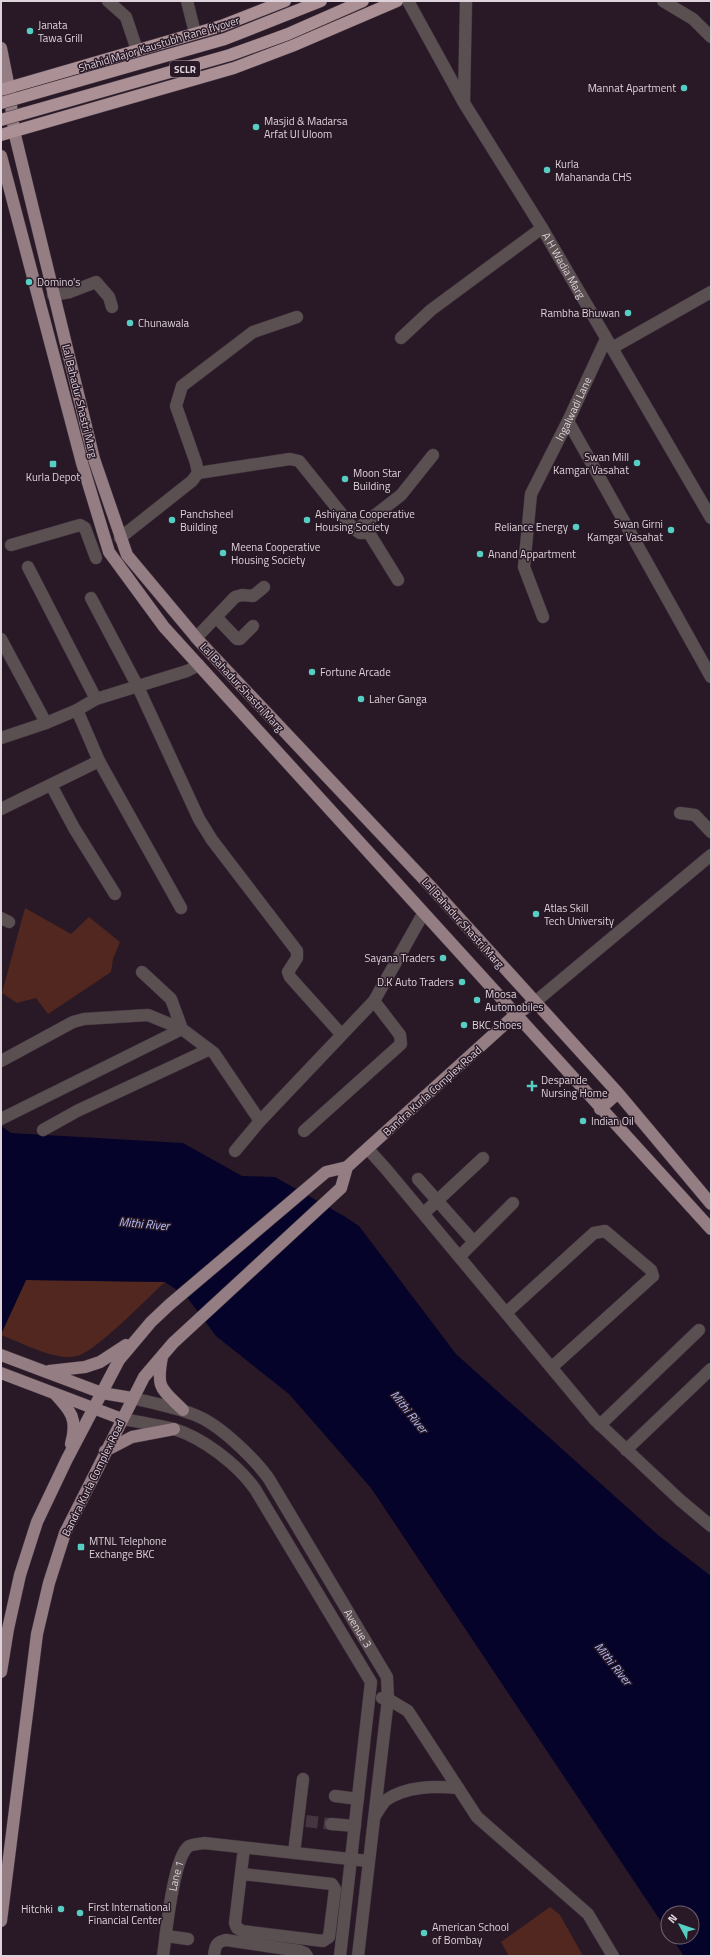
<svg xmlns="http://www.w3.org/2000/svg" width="712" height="1957" font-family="'Titillium Web',sans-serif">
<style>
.green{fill:#51271f}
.water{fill:#050329}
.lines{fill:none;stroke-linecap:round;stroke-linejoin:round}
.minor-tunnel{stroke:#443541;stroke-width:12;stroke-dasharray:12 6;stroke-linecap:butt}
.minor-casing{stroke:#42333f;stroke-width:13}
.major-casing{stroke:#42333f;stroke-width:13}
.highway-casing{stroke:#42333f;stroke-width:13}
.minor{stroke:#5a4f51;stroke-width:12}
.major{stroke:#947d83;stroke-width:12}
.highway{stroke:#ab9096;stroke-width:12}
.highway-bridge-casing{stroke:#42333f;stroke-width:13;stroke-linecap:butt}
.highway-bridge{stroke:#ab9096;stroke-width:12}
.poi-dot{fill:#56cec3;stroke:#291926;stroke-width:1.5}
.labels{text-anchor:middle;stroke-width:3;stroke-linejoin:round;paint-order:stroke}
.shield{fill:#291926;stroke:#a89aa5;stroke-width:1}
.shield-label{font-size:10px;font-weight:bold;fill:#ded2db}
.poi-label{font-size:11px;fill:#ded2db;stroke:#291926;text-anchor:start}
.street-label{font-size:11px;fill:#ded2db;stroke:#291926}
.water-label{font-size:12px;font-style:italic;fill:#b1befa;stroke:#291926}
</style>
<rect width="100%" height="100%" fill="#291926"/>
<path class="green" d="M25,908L71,934L89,917L120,942L113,959L111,972L48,1014L36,998L17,1003L2,993Z
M26,1280L165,1282C147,1298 97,1351 77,1356C57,1362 20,1342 1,1335Z
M550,1907L560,1915L583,1956H509L501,1942Z"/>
<path class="water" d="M1,1126L11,1133L183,1143L242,1176L275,1177L344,1216L359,1226L456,1354L658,1535L711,1576V1956H684L671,1937H692V1913H668V1932L371,1488L289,1394L216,1336L186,1296L165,1282L26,1280L1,1334Z"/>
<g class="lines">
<path class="minor-tunnel" d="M306,1821L331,1824"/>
<defs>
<g id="minor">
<path d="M108,1L126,17L137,50"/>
<path d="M187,1L195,33"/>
<path id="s1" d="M408,1L464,103L542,228L711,518"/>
<path d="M663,1L693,19L711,37"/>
<path d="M464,102L466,1"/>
<path d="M53,295L70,292L96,282L109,297L112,307"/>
<path d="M401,338L431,310L542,228"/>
<path d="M612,348L711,292"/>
<path d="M568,421L711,677"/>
<path d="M198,473L290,459L299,461L353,528L360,533H369L398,580"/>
<path d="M356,530L401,495L433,455"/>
<path d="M120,538L192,481L198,473L196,463L176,406L182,386L253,332L297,317"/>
<path d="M11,545L80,525L85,528L96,558"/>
<path d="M28,567L96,699"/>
<path d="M91,598L138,687L199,819L212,840L297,951V958L288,972L290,977L341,1034"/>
<path d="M216,617L237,639H240L253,626"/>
<path id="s2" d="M543,617L524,567L531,494L568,421L606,339"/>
<path d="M196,638L235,597L242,595L253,596L264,587"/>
<path d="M1,639L46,723"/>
<path d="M77,710L99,761L181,908"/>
<path d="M1,738L46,723L77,710L96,699L187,671L199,665"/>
<path d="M51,785L74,828L115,894"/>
<path d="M1,809L99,761"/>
<path d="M680,813L695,815L711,832"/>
<path d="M1,918L9,922"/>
<path d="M142,972L171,999L182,1029L214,1053L260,1121"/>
<path d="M535,1002L711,855"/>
<path d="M1,1061L73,1022L84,1019L148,1015L182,1029"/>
<path d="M1,1119L182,1029"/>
<path d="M43,1130L77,1111L208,1050"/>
<path d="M304,1131L401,1044L400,1035L374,1001"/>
<path d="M368,1149L386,1169L595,1420L680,1500L711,1526"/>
<path d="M235,1151L260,1121L374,1001L423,914"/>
<path d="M418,1179L474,1242"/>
<path d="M424,1213L483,1158"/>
<path d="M460,1256L513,1203"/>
<path d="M507,1312L594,1233L605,1231L651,1270L653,1276L552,1367"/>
<path id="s3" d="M132,1398C153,1403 175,1407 195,1415C219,1424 254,1458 269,1479L387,1677L388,1699L358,1956"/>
<path d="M122,1419C139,1422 157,1425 174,1429C203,1438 237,1464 255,1489L371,1682L340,1956"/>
<path d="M600,1425L699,1330"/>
<path d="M626,1450L711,1369"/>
<path d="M382,1698L388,1699L408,1711L477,1817L588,1914L613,1956"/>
<path d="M335,1796L358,1799"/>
<path d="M375,1816C378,1811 382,1804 386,1800C407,1786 433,1786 458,1788"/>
<path d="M331,1824L355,1826"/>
<path d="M294,1853L303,1779"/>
<path d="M242,1874L332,1884L335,1889L329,1937L323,1941L242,1931L237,1928L235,1923L244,1848"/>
<path d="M166,1936L188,1939"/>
<path id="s4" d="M163,1956C166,1935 173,1857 189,1846C193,1844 200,1844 204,1843L368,1861"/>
<path d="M214,1956C215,1946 216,1942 226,1940L300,1951L305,1953L307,1956"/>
</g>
<path id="major" d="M1,48L9,88L14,131L94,459L127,555L199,641L432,888L618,1093L711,1204
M1,156L82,463L109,552L164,627L711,1229
M600,1109L618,1093
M1,1355L102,1393L132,1398
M162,1357C156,1389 161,1388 183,1410
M49,1371L85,1367L100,1362L126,1345
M1,1373L122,1419
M55,1394C71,1411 78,1419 71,1444
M105,1451L132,1437L174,1429
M1,1672L8,1629L20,1575L37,1522L67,1459L119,1360L151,1322L169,1305L326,1172L347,1167L515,1015L535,1002
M1,1921L37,1634L49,1583L65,1533L144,1377L173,1343L341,1188L347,1167"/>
<path id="highway" d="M1,90L221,26L285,1
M1,135L234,68L292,46L397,1"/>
</defs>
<use href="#minor" class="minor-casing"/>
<use href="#major" class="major-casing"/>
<use href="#highway" class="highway-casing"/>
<use href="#minor" class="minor"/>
<use href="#major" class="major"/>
<use href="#highway" class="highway"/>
<defs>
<path id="highway-bridge" d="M1,103L225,39L321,1
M1,120L230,55L288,34L363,1"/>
</defs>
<use href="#highway-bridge" class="highway-bridge-casing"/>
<use href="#highway-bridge" class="highway-bridge"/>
</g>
<g class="poi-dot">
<circle cx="30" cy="31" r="4"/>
<circle cx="684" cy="88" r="4"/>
<circle cx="256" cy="127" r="4"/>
<circle cx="547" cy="170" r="4"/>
<circle cx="29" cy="282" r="4"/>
<circle cx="628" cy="313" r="4"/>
<circle cx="130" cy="323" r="4"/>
<circle cx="637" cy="463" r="4"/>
<rect x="49" y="460" width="8" height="8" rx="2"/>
<circle cx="345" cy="479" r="4"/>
<circle cx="172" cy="520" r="4"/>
<circle cx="307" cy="520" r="4"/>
<circle cx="576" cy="527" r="4"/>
<circle cx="671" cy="530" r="4"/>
<circle cx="223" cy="553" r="4"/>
<circle cx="480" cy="554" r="4"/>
<circle cx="312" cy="672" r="4"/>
<circle cx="361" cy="699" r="4"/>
<circle cx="536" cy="914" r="4"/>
<circle cx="443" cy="958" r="4"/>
<circle cx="462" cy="982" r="4"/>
<circle cx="477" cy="1000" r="4"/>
<circle cx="464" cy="1025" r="4"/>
<path d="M530 1080h4v4h4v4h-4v4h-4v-4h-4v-4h4z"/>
<circle cx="583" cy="1121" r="4"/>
<rect x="77" y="1543" width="8" height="8" rx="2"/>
<circle cx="61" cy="1909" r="4"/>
<circle cx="80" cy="1913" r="4"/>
<circle cx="424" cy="1933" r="4"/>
</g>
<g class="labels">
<rect class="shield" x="170" y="61" width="30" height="16" rx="3"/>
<g class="shield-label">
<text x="185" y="73">SCLR</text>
</g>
<g class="poi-label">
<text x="38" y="29">Janata<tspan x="38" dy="13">Tawa Grill</tspan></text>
<text x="676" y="92" text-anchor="end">Mannat Apartment</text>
<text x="264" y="125">Masjid &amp; Madarsa<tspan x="264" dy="13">Arfat Ul Uloom</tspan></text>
<text x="555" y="168">Kurla<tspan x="555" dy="13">Mahananda CHS</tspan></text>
<text x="37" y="286">Domino's</text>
<text x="620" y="317" text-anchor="end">Rambha Bhuwan</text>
<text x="138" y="327">Chunawala</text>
<text x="629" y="461" text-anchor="end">Swan Mill<tspan x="629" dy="13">Kamgar Vasahat</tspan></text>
<text x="353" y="477">Moon Star<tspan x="353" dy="13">Building</tspan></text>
<text x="53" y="481" text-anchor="middle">Kurla Depot</text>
<text x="180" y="518">Panchsheel<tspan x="180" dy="13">Building</tspan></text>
<text x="315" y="518">Ashiyana Cooperative<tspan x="315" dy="13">Housing Society</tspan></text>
<text x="663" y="528" text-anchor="end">Swan Girni<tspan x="663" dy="13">Kamgar Vasahat</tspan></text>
<text x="568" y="531" text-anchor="end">Reliance Energy</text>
<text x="231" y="551">Meena Cooperative<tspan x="231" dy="13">Housing Society</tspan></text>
<text x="488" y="558">Anand Appartment</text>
<text x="320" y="676">Fortune Arcade</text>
<text x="369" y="703">Laher Ganga</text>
<text x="544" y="912">Atlas Skill<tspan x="544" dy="13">Tech University</tspan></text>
<text x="435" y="962" text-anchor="end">Sayana Traders</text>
<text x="454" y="986" text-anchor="end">D.K Auto Traders</text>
<text x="485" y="998">Moosa<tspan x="485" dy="13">Automobiles</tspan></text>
<text x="472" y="1029">BKC Shoes</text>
<text x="541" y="1084">Despande<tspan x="541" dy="13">Nursing Home</tspan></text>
<text x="591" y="1125">Indian Oil</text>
<text x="89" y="1545">MTNL Telephone<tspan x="89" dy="13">Exchange BKC</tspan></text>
<text x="88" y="1911">First International<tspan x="88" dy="13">Financial Center</tspan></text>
<text x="53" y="1913" text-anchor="end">Hitchki</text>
<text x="432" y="1931">American School<tspan x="432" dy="13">of Bombay</tspan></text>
</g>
<g class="street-label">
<text transform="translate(159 44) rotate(-17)" y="4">Shahid Major Kaustubh Rane flyover</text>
<text dy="4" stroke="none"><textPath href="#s1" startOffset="307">A H Wadia Marg</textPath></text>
<text transform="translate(80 401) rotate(76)" y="4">Lal Bahadur Shastri Marg</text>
<text dy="4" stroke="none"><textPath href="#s2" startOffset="222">Ingalwadi Lane</textPath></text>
<text transform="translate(242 687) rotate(47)" y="4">Lal Bahadur Shastri Marg</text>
<text transform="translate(463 923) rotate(48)" y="4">Lal Bahadur Shastri Marg</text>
<text transform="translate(432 1091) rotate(-42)" y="4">Bandra Kurla Complex Road</text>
<text transform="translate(93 1478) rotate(-64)" y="4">Bandra Kurla Complex Road</text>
<text dy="4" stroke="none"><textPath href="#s3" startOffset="338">Avenue 3</textPath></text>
<text dy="4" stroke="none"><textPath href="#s4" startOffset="81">Lane 1</textPath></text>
</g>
<g class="water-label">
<text transform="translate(144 1224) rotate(5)" y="4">Mithi River</text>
<text transform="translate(409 1412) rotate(51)" y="4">Mithi River</text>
<text transform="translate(613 1664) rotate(51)" y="4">Mithi River</text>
</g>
</g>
<rect width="712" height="1957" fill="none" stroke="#ded2db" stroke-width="4"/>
<g transform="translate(680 1925) rotate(310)"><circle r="19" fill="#291926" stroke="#71636e"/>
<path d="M0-3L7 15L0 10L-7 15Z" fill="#56cec3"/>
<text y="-6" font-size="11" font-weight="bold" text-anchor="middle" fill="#ded2db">N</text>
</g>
</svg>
